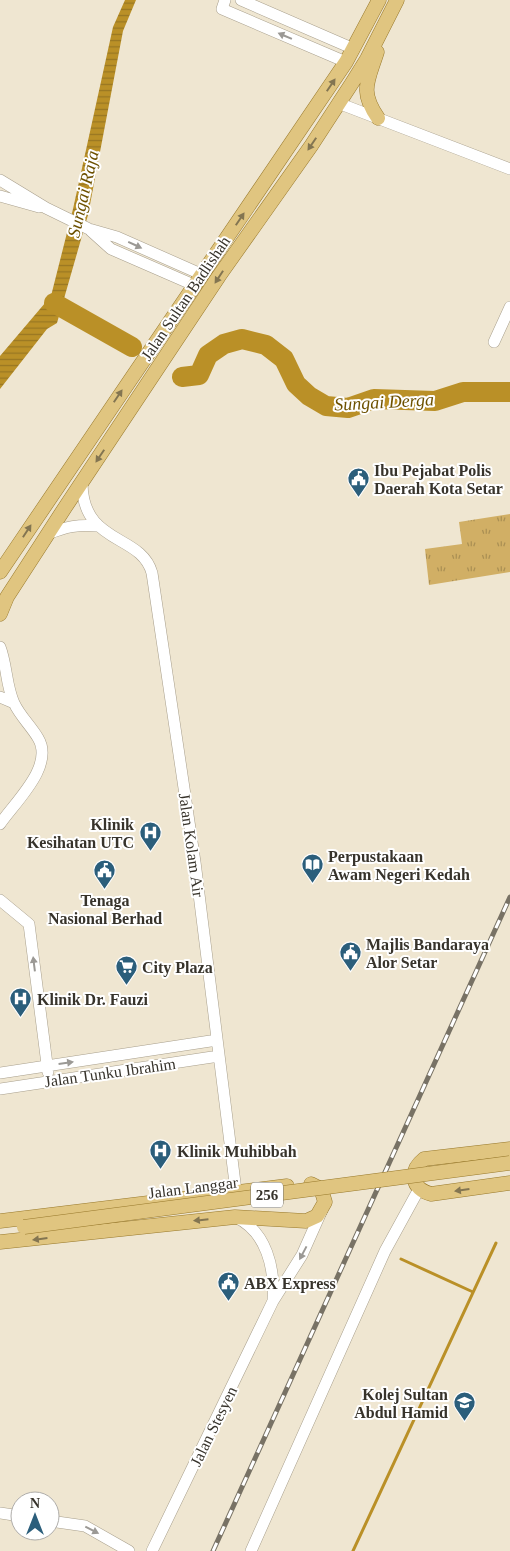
<svg xmlns="http://www.w3.org/2000/svg" width="510" height="1551" font-family="'Times New Roman',serif">
<style>
.grass{fill:url(#grass-tufts)}
.water{fill:url(#water-rules)}
.lines{fill:none;stroke-linecap:round;stroke-linejoin:round}
.stream{stroke:#ba9027;stroke-width:3}
.river{stroke:#ba9027;stroke-width:20}
.minor-casing{stroke:#a89f8c;stroke-width:12}
.major-casing{stroke:#98792b;stroke-width:15}
.minor{stroke:#fff;stroke-width:11}
.major{stroke:#e0c580;stroke-width:14}
.rail-casing{stroke:#787265;stroke-width:5}
.rail{stroke:#fff;stroke-width:3;stroke-dasharray:9;stroke-linecap:butt}
.major-bridge-casing{stroke:#98792b;stroke-width:15;stroke-linecap:butt}
.major-bridge{stroke:#e0c580;stroke-width:14}
.oneway{fill:#9b9995}
.oneway2{fill:#837551}
.labels{text-anchor:middle;stroke-width:4;stroke-linejoin:round;paint-order:stroke}
.shield{fill:#fff;stroke:#73706b;stroke-width:1}
.shield-label{font-size:15px;font-weight:bold;fill:#37332b}
.street-label{font-size:16px;fill:#37332b;stroke:#fff}
.poi-label{font-size:16px;font-weight:bold;fill:#37332b;stroke:#fff;text-anchor:start}
.water-label{font-size:18px;font-style:italic;fill:#6d5100;stroke:#fff}
</style>
<defs>
<pattern id="grass-tufts" width="24" height="20" patternUnits="userSpaceOnUse" patternTransform="scale(1.25)"><rect width="24" height="20" fill="#d1af65"/><path d="M3 7l-1-3M5 7V3M7 7l1-3M15 17l-1-3M17 17v-4M19 17l1-3" fill="none" stroke="#aa8f53"/></pattern>
<pattern id="water-rules" width="6" height="5" patternUnits="userSpaceOnUse" patternTransform="scale(1.25)"><rect width="6" height="5" fill="#ba9027"/><path d="M0 2.5h6" fill="none" stroke="#987622"/></pattern>
</defs>
<rect width="100%" height="100%" fill="#efe6d1"/>
<path class="grass" d="M510,514V572L429,585L425,549L462,544L459,522Z"/>
<path class="water" d="M125,0H136L123,31L88,215L57,323L47,329L0,389V356L51,296L73,209L113,27Z"/>
<g class="lines">
<path class="stream" d="M401,1259L473,1292
M353,1551L496,1243"/>
<path class="river" d="M54,303L132,347
M182,377L199,375L208,355L224,344L242,339L266,345L284,359L296,384L309,396L326,406L348,408L374,399L435,401L463,392H510"/>
<defs>
<path id="minor" d="M225,0L222,9L346,62
M241,0L354,49
M338,103L510,169
M0,180L46,208L89,229L117,237L203,275
M0,196L39,207
M91,231L111,249L196,286
M494,342L510,307
M82,483C83,546 141,533 152,573L195,862L236,1191
M48,534C65,527 79,524 97,526
M0,647C7,665 6,686 14,703C20,716 31,726 38,738C55,766 15,802 0,824
M0,697L14,703
M0,900L29,924L48,1072
M0,1073L217,1040
M0,1089L219,1056
M235,1217C267,1231 275,1269 273,1301
M0,1513L20,1516
M50,1521L85,1526L129,1551
M152,1551L273,1301L302,1255L322,1210
M251,1551L385,1251L419,1189"/>
<path id="major" d="M377,52C368,81 359,91 378,118
M0,572L346,62L379,0
M0,614L7,597L66,506L219,276L311,146L352,83L367,59L397,0
M510,1149L424,1159C409,1171 411,1189 431,1194L510,1183
M0,1221L287,1186
M0,1242L235,1217L306,1221L317,1216L325,1202L321,1189L311,1184"/>
</defs>
<use href="#minor" class="minor-casing"/>
<use href="#major" class="major-casing"/>
<use href="#minor" class="minor"/>
<use href="#major" class="major"/>
<defs>
<path id="rail" d="M213,1551L510,897"/>
</defs>
<use href="#rail" class="rail-casing"/>
<use href="#rail" class="rail"/>
<defs>
<path id="major-bridge" d="M24,1227L510,1163"/>
</defs>
<use href="#major-bridge" class="major-bridge-casing"/>
<use href="#major-bridge" class="major-bridge"/>
</g>
<defs><path id="oneway-solid" d="M-6-.8H1V-3.2L6.5 0L1 3.2V.8H-6Z" transform="scale(1.25)"/></defs>
<g class="oneway">
<use href="#oneway-solid" transform="translate(285 36) rotate(-157)"/>
<use href="#oneway-solid" transform="translate(135 245) rotate(25)"/>
<use href="#oneway-solid" transform="translate(34 964) rotate(-97)"/>
<use href="#oneway-solid" transform="translate(66 1063) rotate(-8)"/>
<use href="#oneway-solid" transform="translate(303 1253) rotate(118)"/>
<use href="#oneway-solid" transform="translate(92 1530) rotate(27)"/>
</g>
<g class="oneway2">
<use href="#oneway-solid" transform="translate(331 85) rotate(-56)"/>
<use href="#oneway-solid" transform="translate(312 144) rotate(124)"/>
<use href="#oneway-solid" transform="translate(240 219) rotate(-56)"/>
<use href="#oneway-solid" transform="translate(219 277) rotate(123)"/>
<use href="#oneway-solid" transform="translate(118 396) rotate(-56)"/>
<use href="#oneway-solid" transform="translate(100 456) rotate(124)"/>
<use href="#oneway-solid" transform="translate(27 531) rotate(-57)"/>
<use href="#oneway-solid" transform="translate(462 1190) rotate(172)"/>
<use href="#oneway-solid" transform="translate(201 1220) rotate(174)"/>
<use href="#oneway-solid" transform="translate(40 1239) rotate(173)"/>
</g>
<defs>
<symbol id="civic-pin" viewBox="-11 -11 22 30"><path d="M0 17L-7.5 6A9.5 9.5 0 1 1 7.5 6Z" fill="#2b5e7b" stroke="#fff"/><path d="M-.6-6.5H3V-4.5H.6V-3L4-1V1h2V6H-6V1h2V-1L-.6-3ZM-1.2 2.5V6h2.4V2.5Z" fill="#fff"/></symbol>
<symbol id="hospital-pin" viewBox="-11 -11 22 30"><path d="M0 17L-7.5 6A9.5 9.5 0 1 1 7.5 6Z" fill="#2b5e7b" stroke="#fff"/><path d="M-5-5h3v3.5h4V-5h3V5h-3V1.5h-4V5h-3Z" fill="#fff"/></symbol>
<symbol id="library-pin" viewBox="-11 -11 22 30"><path d="M0 17L-7.5 6A9.5 9.5 0 1 1 7.5 6Z" fill="#2b5e7b" stroke="#fff"/><path d="M-6-4Q-3-5.5-.7-3.5V5Q-3 3-6 4ZM6-4Q3-5.5 .7-3.5V5Q3 3 6 4Z" fill="#fff"/></symbol>
<symbol id="supermarket-pin" viewBox="-11 -11 22 30"><path d="M0 17L-7.5 6A9.5 9.5 0 1 1 7.5 6Z" fill="#2b5e7b" stroke="#fff"/><path d="M-6-5.5h2.5l.6 2H6L4.5 2H-2.5L-4.4-4H-6ZM-1.5 3.2a1.3 1.3 0 1 0 .1 0ZM3 3.2a1.3 1.3 0 1 0 .1 0Z" fill="#fff"/></symbol>
<symbol id="school-pin" viewBox="-11 -11 22 30"><path d="M0 17L-7.5 6A9.5 9.5 0 1 1 7.5 6Z" fill="#2b5e7b" stroke="#fff"/><path d="M0-5L7-2L0 1L-7-2ZM-4 1L0 2.5L4 1V4Q0 6-4 4Z" fill="#fff"/></symbol>
</defs>
<g fill-rule="evenodd">
<use href="#civic-pin" x="346" y="466" width="25" height="34"/>
<use href="#hospital-pin" x="138" y="820" width="25" height="34"/>
<use href="#library-pin" x="300" y="852" width="25" height="34"/>
<use href="#civic-pin" x="92" y="858" width="25" height="34"/>
<use href="#civic-pin" x="338" y="940" width="25" height="34"/>
<use href="#supermarket-pin" x="114" y="954" width="25" height="34"/>
<use href="#hospital-pin" x="8" y="986" width="25" height="34"/>
<use href="#hospital-pin" x="148" y="1138" width="25" height="34"/>
<use href="#civic-pin" x="216" y="1270" width="25" height="34"/>
<use href="#school-pin" x="452" y="1390" width="25" height="34"/>
</g>
<g class="labels">
<rect class="shield" x="251" y="1182.5" width="32" height="25" rx="4"/>
<g class="shield-label">
<text x="267" y="1200">256</text>
</g>
<g class="street-label">
<text transform="translate(185 298) rotate(-56)" y="6">Jalan Sultan Badlishah</text>
<text transform="translate(192 845) rotate(82)" y="6">Jalan Kolam Air</text>
<text transform="translate(110 1072) rotate(-8)" y="6">Jalan Tunku Ibrahim</text>
<text transform="translate(193 1187) rotate(-7)" y="6">Jalan Langgar</text>
<text transform="translate(213 1426) rotate(-64)" y="6">Jalan Stesyen</text>
</g>
<g class="poi-label">
<text x="374" y="476">Ibu Pejabat Polis<tspan x="374" dy="18">Daerah Kota Setar</tspan></text>
<text x="134" y="830" text-anchor="end">Klinik<tspan x="134" dy="18">Kesihatan UTC</tspan></text>
<text x="328" y="862">Perpustakaan<tspan x="328" dy="18">Awam Negeri Kedah</tspan></text>
<text x="105" y="906" text-anchor="middle">Tenaga<tspan x="105" dy="18">Nasional Berhad</tspan></text>
<text x="366" y="950">Majlis Bandaraya<tspan x="366" dy="18">Alor Setar</tspan></text>
<text x="142" y="973">City Plaza</text>
<text x="37" y="1005">Klinik Dr. Fauzi</text>
<text x="177" y="1157">Klinik Muhibbah</text>
<text x="244" y="1289">ABX Express</text>
<text x="448" y="1400" text-anchor="end">Kolej Sultan<tspan x="448" dy="18">Abdul Hamid</tspan></text>
</g>
<g class="water-label">
<text transform="translate(83 194) rotate(-77)" y="6">Sungai Raja</text>
<text transform="translate(384 402) rotate(-3)" y="6">Sungai Derga</text>
</g>
</g>
<g transform="translate(35 1516)"><circle r="24" fill="#ffffff" stroke="#afadaa"/>
<path d="M0-4L9 19L0 12L-9 19Z" fill="#2b5e7b"/>
<text y="-8" font-size="14" font-weight="bold" text-anchor="middle" fill="#37332b">N</text>
</g>
</svg>
